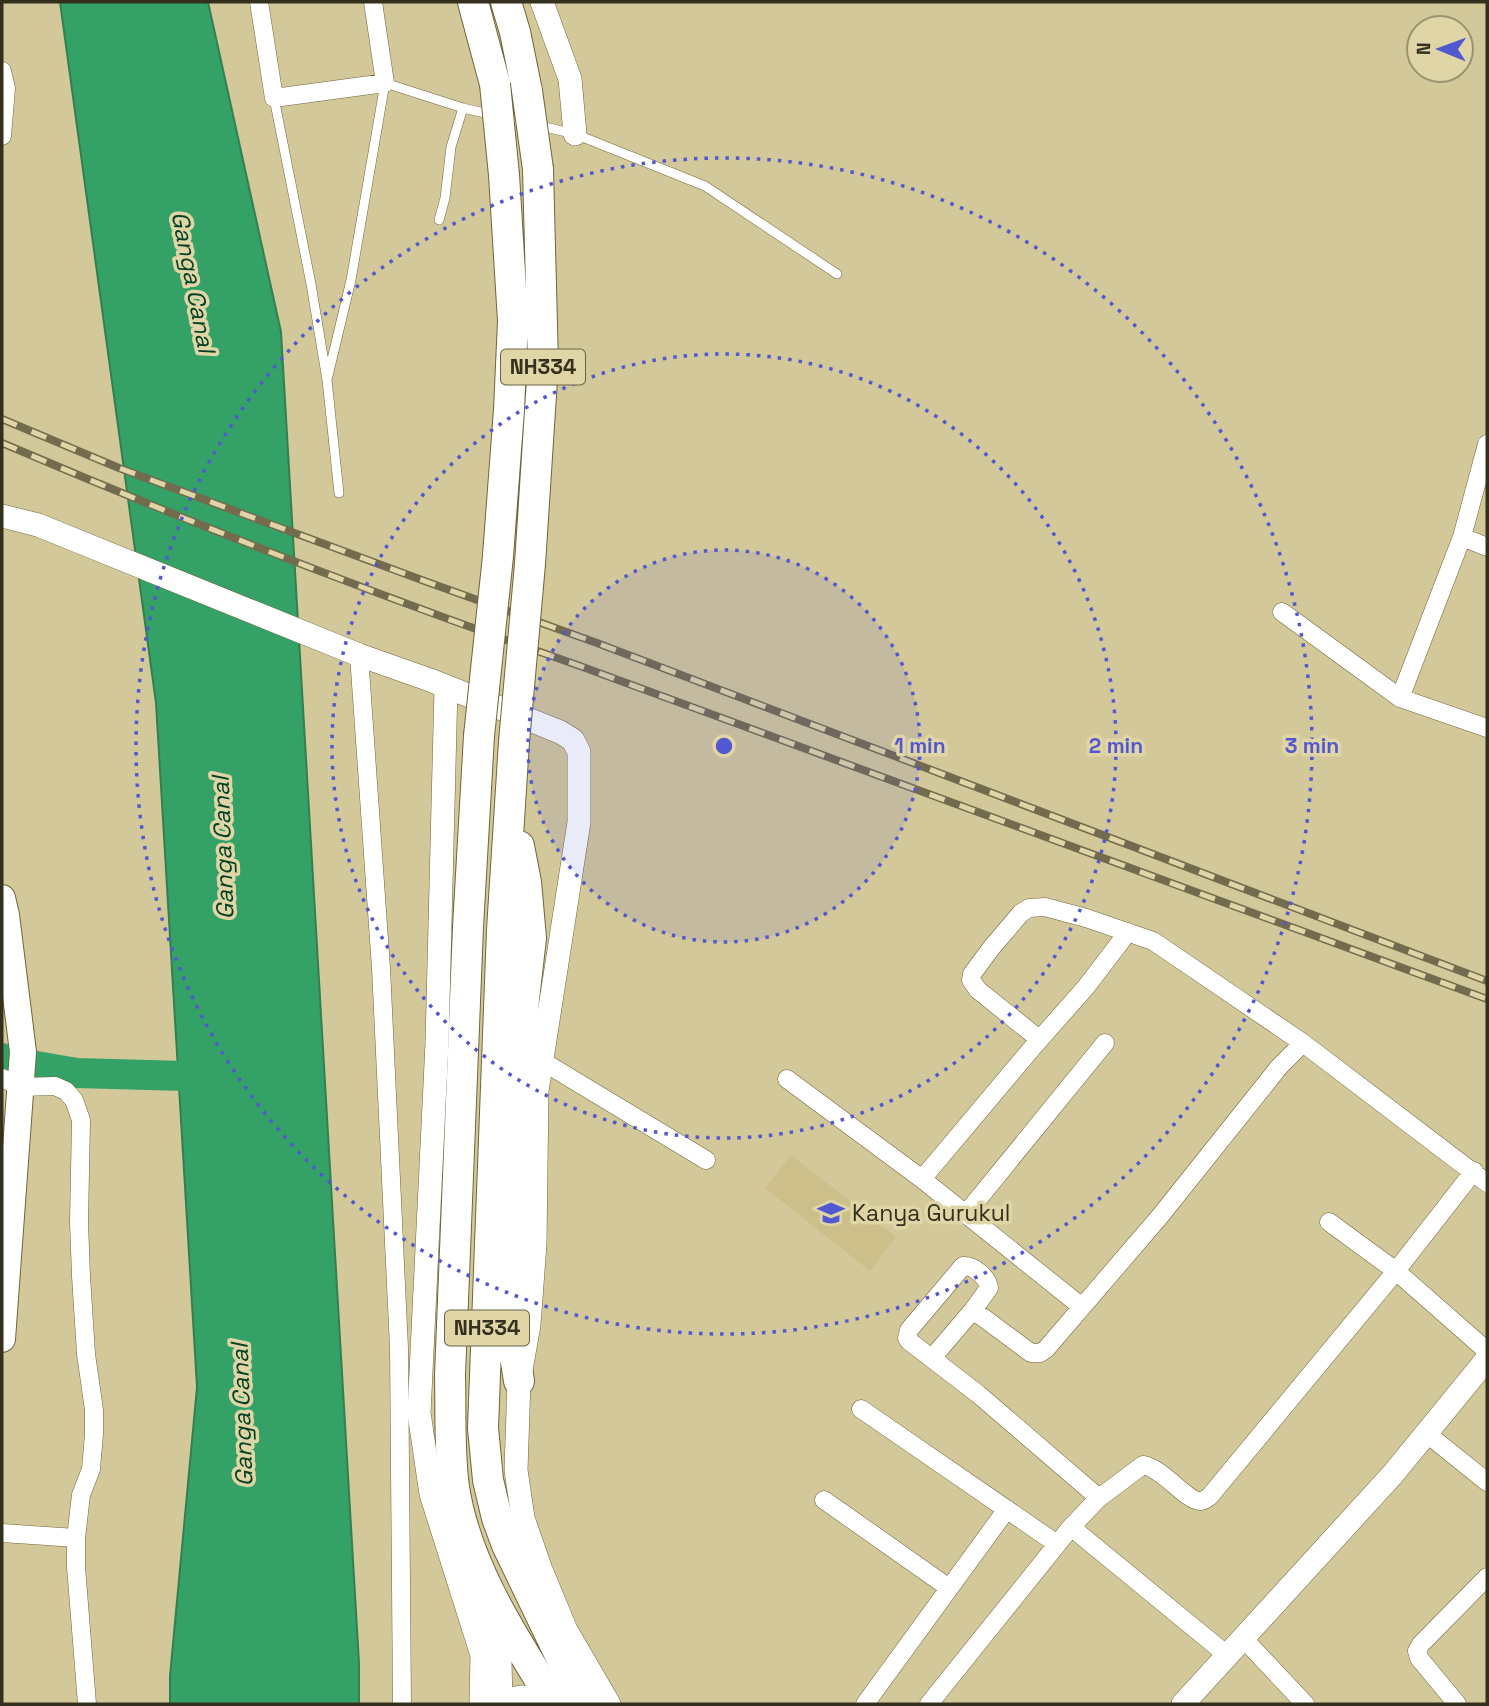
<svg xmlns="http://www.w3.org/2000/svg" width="1489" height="1706" font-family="'Space Grotesk',sans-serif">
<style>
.built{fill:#cdbf89}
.water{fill:#34a167;stroke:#347f51;stroke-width:2}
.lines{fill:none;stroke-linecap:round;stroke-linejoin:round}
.river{stroke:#34a167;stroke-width:30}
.service-casing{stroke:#70653a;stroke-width:10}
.minor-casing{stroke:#70653a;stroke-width:19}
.tertiary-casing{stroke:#70653a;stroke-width:24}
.secondary-casing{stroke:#70653a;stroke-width:28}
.trunk-casing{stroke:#70653a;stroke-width:32}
.service{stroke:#fff;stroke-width:9}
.minor{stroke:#fff;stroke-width:18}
.tertiary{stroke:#fff;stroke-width:23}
.secondary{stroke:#fff;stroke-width:26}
.trunk{stroke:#fff;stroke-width:30}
.rail-casing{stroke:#726b4d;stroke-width:8}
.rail{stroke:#e0d5a6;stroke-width:5;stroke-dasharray:16;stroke-linecap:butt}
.trunk-bridge-casing{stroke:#70653a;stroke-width:32;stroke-linecap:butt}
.trunk-bridge{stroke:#fff;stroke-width:30}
.ring{fill:none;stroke:#5258cf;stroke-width:3.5;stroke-dasharray:3.5 7}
.labels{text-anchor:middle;stroke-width:7;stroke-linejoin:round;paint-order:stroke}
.shield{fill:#e0d5a6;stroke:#686246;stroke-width:2}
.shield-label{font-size:21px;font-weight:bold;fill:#34301d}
.poi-label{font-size:23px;fill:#34301d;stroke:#e0d5a6;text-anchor:start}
.water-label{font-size:24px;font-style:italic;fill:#034124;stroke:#e0d5a6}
.centre{fill:#5258cf;stroke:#e0d5a6;stroke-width:3.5}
.ring-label{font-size:21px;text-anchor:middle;font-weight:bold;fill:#5258cf;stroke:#e0d5a6;stroke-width:7;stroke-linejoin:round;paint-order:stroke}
</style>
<rect width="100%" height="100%" fill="#d3c899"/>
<path class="built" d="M791,1155L896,1237L870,1271L765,1188Z"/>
<path class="water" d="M60,2H208L281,332L359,1663V1704H170V1676L197,1387L156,703Z"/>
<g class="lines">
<path class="river" d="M2,1058L7,1061L77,1073L220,1077"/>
<defs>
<path id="service" d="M274,98L311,284L327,380L339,493
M439,220L445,198L451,147L463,108
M327,380L351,280L385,83L463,108L575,134L705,186L837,274"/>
<path id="minor" d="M259,2L274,98L385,83L373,2
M2,71L6,88L2,136
M1462,537L1487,547
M1282,612L1400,698L1487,728
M359,655L381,968L399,1348L402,1704
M1400,698L1462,537L1487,444
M1039,1039L978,990L971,980L972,974L992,947L1021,913L1029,908L1045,907L1086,918L1153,941L1303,1043L1487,1183
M542,1061L706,1160
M2,1078L21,1087L55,1086L66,1091L74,1100L81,1120L79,1222L81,1276L86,1354L94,1410V1434L91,1469L81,1495L76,1538V1567L87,1704
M787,1079L922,1179
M965,1215L1105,1043
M1329,1222L1396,1271L1487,1351
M1082,1307L922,1179L1033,1047L1086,987L1128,932
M932,1358L973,1310L1031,1353H1040L1046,1349L1161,1215L1279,1067L1303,1043
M861,1409L1057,1544
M1426,1433L1487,1482
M1099,1498L1143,1465C1163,1468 1186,1501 1200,1501C1204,1501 1206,1499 1210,1496L1396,1271L1474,1171
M824,1500L949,1588
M1071,1527L1227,1655
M2,1533L76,1538
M1243,1638L1305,1704
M865,1704L1007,1509
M929,1704L1071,1527L1099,1498L978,1394L909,1341L907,1338L909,1330L963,1266C974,1265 988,1278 989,1288L973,1310
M1457,1704L1419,1658L1417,1651L1421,1644L1487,1577"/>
<path id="tertiary" d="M542,2L570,79L575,134
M2,516L38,525L359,655L430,680L560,732L573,740L579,752V822L537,1091L535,1244L529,1325L519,1381L516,1470L523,1518L541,1570L566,1630L609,1704
M446,687L437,1043L419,1413L431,1494L482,1655L481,1704
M482,1594L500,1661L501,1704
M515,1704L516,1698L523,1697L530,1704
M1183,1704L1393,1474L1487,1359"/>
<path id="secondary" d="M2,898L6,915L23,1052L2,1339"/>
<path id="trunk" d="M473,2L495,84
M506,2L515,32L527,91
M498,556L509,410L513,321L504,175
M530,564L543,364L538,169
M479,736L468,927L450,1375C451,1412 449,1451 454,1487C466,1566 514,1638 555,1704
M514,742L502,930L483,1428L488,1480L497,1518L507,1545L559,1653L587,1704
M519,846L526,882L531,938L524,999L513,1175L510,1324L519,1381"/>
</defs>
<use href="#service" class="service-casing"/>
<use href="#minor" class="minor-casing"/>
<use href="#tertiary" class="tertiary-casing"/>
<use href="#secondary" class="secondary-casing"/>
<use href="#trunk" class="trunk-casing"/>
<use href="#service" class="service"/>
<use href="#minor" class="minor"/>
<use href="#tertiary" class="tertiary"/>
<use href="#secondary" class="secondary"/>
<use href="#trunk" class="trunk"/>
<defs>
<path id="rail" d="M2,419L119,468L430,583L597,643L1487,981
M2,443C192,524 385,598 580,666L1487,999"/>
</defs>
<use href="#rail" class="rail-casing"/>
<use href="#rail" class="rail"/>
<defs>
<path id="trunk-bridge" d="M495,84L504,175
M527,91L538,169
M479,736L498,556
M514,742L530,564"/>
</defs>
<use href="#trunk-bridge" class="trunk-bridge-casing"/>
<use href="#trunk-bridge" class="trunk-bridge"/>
</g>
<circle cx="724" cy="746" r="196" fill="#5258cf" fill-opacity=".12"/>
<g class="ring">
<circle cx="724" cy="746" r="196"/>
<circle cx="724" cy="746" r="392"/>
<circle cx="724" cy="746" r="588"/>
</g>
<defs>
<symbol id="university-bare" viewBox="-9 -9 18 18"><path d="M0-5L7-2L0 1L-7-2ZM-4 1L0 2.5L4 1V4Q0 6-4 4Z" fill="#5258cf" stroke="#e0d5a6" stroke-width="2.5" paint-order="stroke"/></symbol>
</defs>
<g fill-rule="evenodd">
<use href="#university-bare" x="812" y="1194" width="38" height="38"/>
</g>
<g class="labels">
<g class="shield">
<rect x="501" y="349.5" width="84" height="35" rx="5"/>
<rect x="445" y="1310.5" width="84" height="35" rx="5"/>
</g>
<g class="shield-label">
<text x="543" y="374">NH334</text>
<text x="487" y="1335">NH334</text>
</g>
<g class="poi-label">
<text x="852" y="1221">Kanya Gurukul</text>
</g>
<g class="water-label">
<text transform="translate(193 282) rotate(79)" y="8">Ganga Canal</text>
<text transform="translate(223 848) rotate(-92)" y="8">Ganga Canal</text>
<text transform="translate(242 1415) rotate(-92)" y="8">Ganga Canal</text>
</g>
</g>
<circle cx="724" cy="746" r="10" class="centre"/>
<g class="ring-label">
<text x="920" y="753">1 min</text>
<text x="1116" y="753">2 min</text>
<text x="1312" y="753">3 min</text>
</g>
<rect width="1489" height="1706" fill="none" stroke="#34301d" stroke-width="7"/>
<g transform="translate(1440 49) rotate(271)"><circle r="33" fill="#e0d5a6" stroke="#9b936f" stroke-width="2"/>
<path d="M0-5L12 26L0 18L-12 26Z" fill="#5258cf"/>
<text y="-10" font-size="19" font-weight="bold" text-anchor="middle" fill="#34301d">N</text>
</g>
</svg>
